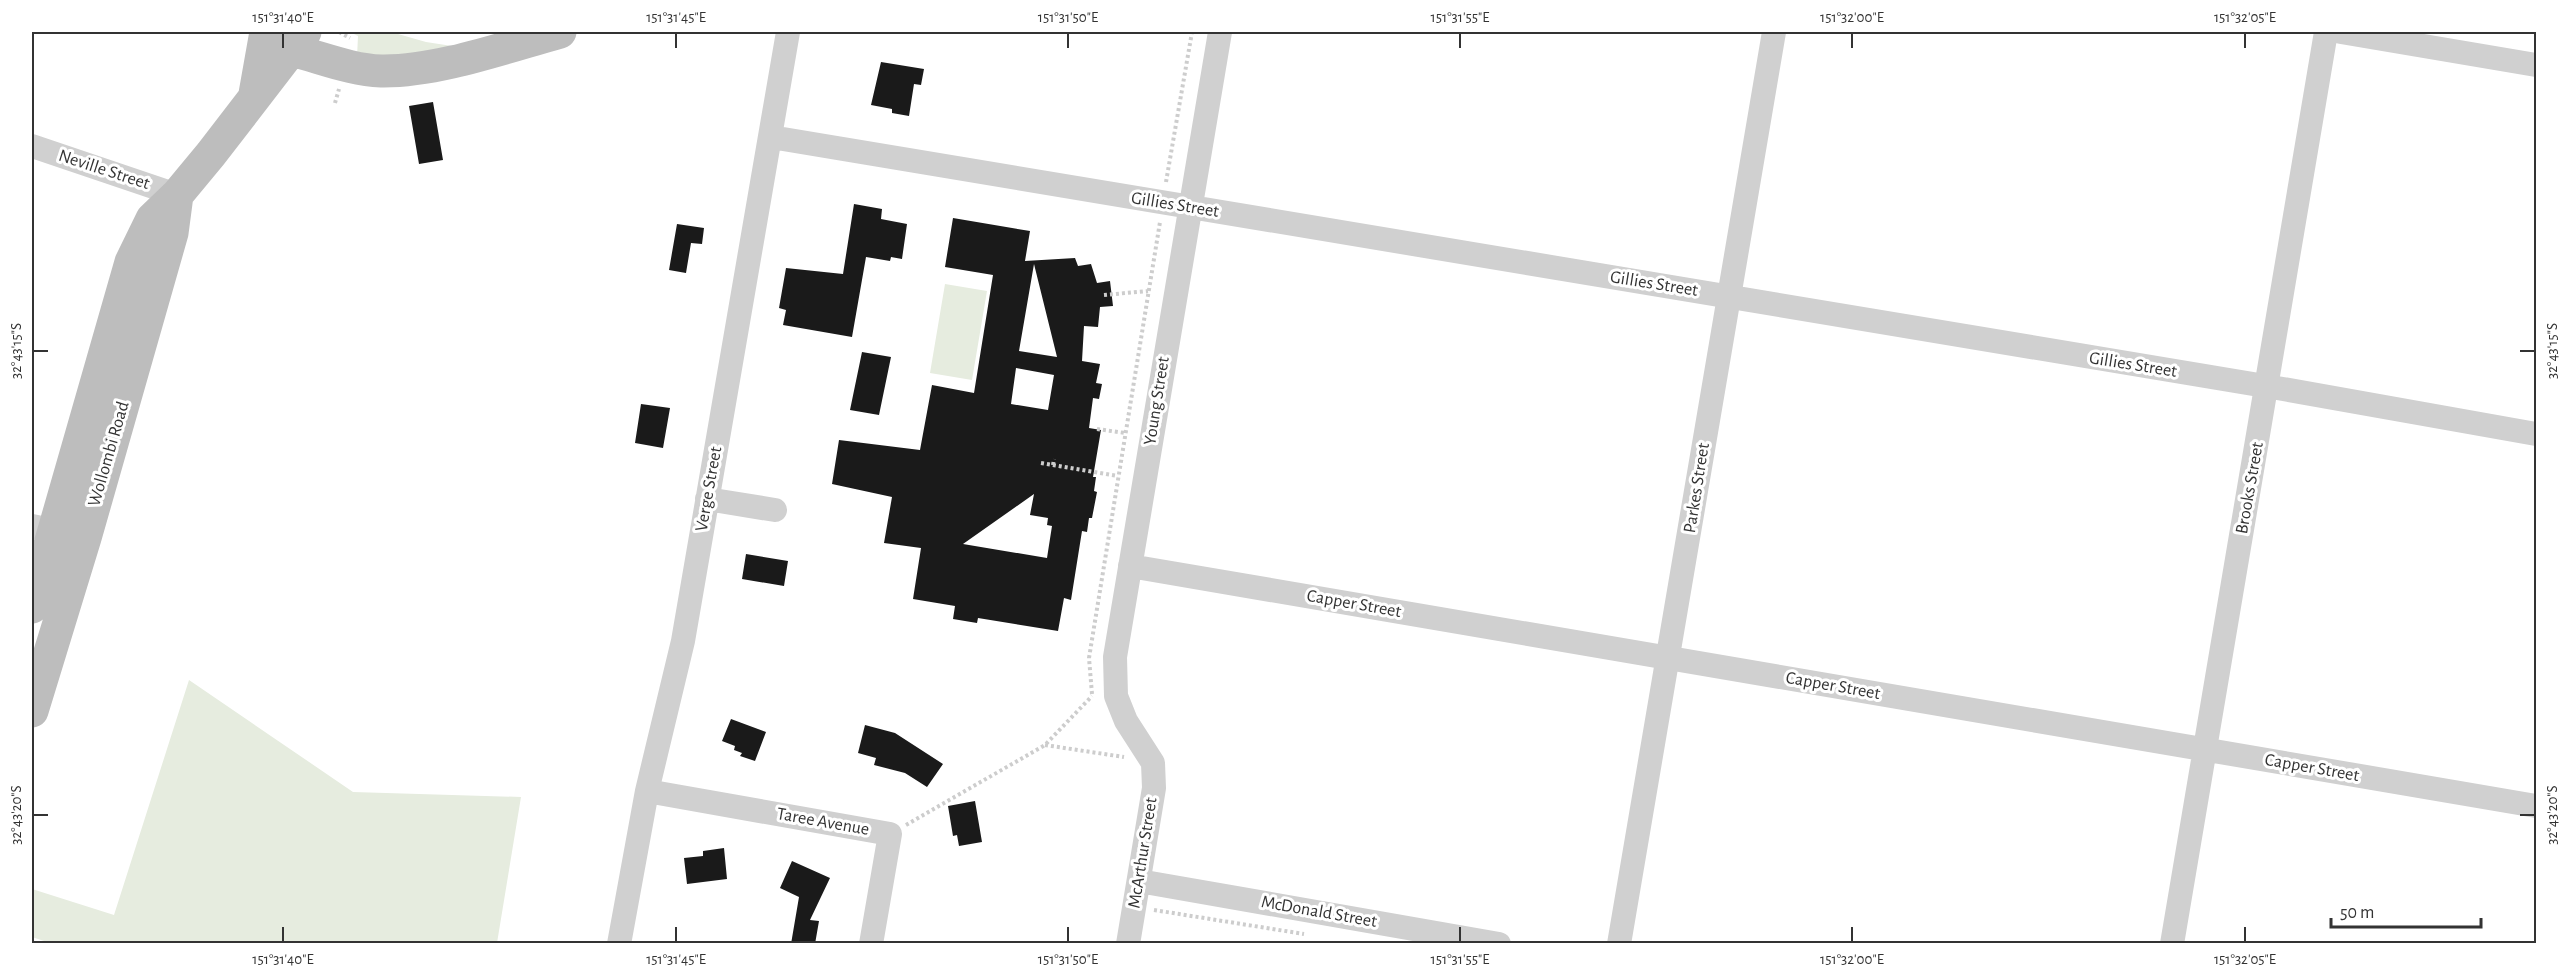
<svg xmlns="http://www.w3.org/2000/svg" width="2568" height="975" viewBox="0 0 2568 975" font-family="'Alegreya Sans',sans-serif">
<style>
.green{fill:#e6ecdf}
.building{fill:#1a1a1a;fill-rule:evenodd}
.lines{fill:none;stroke-linecap:round;stroke-linejoin:round}
.path{stroke:#cdcdcd;stroke-width:4;stroke-dasharray:3 3;stroke-linecap:butt}
.minor{stroke:#d0d0d0;stroke-width:24}
.secondary{stroke:#bdbdbd;stroke-width:33}
.ticks{fill:none;stroke:#333;stroke-width:2}
.labels{text-anchor:middle;dominant-baseline:central;stroke-width:6;stroke-linejoin:round;paint-order:stroke}
.street-label{font-size:18px;fill:#333;stroke:#fff}
.neatline{fill:none;stroke:#333;stroke-width:2}
.ticks-label{font-size:15px;text-anchor:middle;fill:#333}
</style>
<rect width="100%" height="100%" fill="#fff"/>
<path class="green" d="M350,32H391L426,42L465,48L464,51L357,57L358,36Z
M945,284L987,291L972,380L930,373Z
M189,680L353,792L521,797L497,943L53,944L32,937V889L114,915Z"/>
<path class="building" d="M881,62L924,69L921,85L914,84L909,116L892,113V109L871,105Z
M433,102L443,160L419,164L409,106Z
M854,204L882,209L881,219L907,224L902,259L891,257L890,261L866,257L852,337L783,325L786,310L779,308L786,268L843,274Z
M953,218L1030,231L1025,261L1075,258L1078,266L1091,264L1097,283L1110,281L1113,306L1100,307L1098,327L1084,326L1082,361L1100,364L1096,383L1102,384L1099,399L1093,398L1089,428L1101,430L1093,477H1096L1094,491L1097,492L1092,518H1089L1087,532L1082,531L1071,600L1064,598L1058,631L978,618L977,623L953,619L955,606L913,599L921,548L884,543L892,497L832,484L839,440L920,450L932,385L974,393L993,275L945,267ZM1034,264L1057,357L1019,351ZM1016,368L1054,375L1048,410L1011,404ZM1034,494L1030,515L1048,518L1047,525L1052,526L1047,558L963,544Z
M677,224L704,228L702,244L691,243L686,273L669,270Z
M862,352L891,357L879,415L850,410Z
M641,404L670,408L663,448L635,443Z
M746,554L788,561L784,586L742,579Z
M731,719L766,732L755,761L740,756L742,753L734,750L735,746L722,741Z
M865,725L895,733L943,764L927,787L905,773L874,765L876,758L858,753Z
M975,801L982,842L959,846L957,835L953,836L948,806Z
M724,848L727,879L687,884L684,858L703,856V851Z
M792,861L830,878L810,920L819,921L815,944H791L799,897L780,888Z"/>
<g class="lines">
<path class="path" d="M339,32L350,38
M335,103L339,89
M1166,182L1192,32
M1104,295L1148,291
M1097,429L1125,433
M1041,463L1118,476
M1053,465L1054,459
M1092,694L1089,658L1160,222
M1045,745L1124,757
M906,825L1045,745L1092,696
M1154,910L1304,934"/>
<path class="minor" d="M2341,32L2536,65
M771,137L2283,389L2536,434
M32,146L177,195
M707,499L775,510
M32,526L70,534
M1130,566L2536,806
M647,791L890,834L871,944
M1139,881L1499,944
M619,944L647,791L683,641L788,32
M1128,944L1154,788L1153,763L1126,721L1116,696L1115,657L1220,32
M1619,944L1774,32
M2172,944L2326,32"/>
<path class="secondary" d="M291,50C320,57 351,70 381,71C436,72 506,47 560,32
M255,94L266,32
M32,607L131,262L152,219L177,195L211,154L305,32
M32,711L85,538L172,233L177,195"/>
</g>
<path class="ticks" d="M283,33V48M676,33V48M1068,33V48M1460,33V48M1852,33V48M2245,33V48M33,351H48M2520,351H2535M33,815H48M2520,815H2535M283,927V942M676,927V942M1068,927V942M1460,927V942M1852,927V942M2245,927V942"/>
<g class="labels">
<g class="street-label">
<text transform="translate(104 170) rotate(18)">Neville Street</text>
<text transform="translate(1175 205) rotate(9)">Gillies Street</text>
<text transform="translate(1654 284) rotate(9)">Gillies Street</text>
<text transform="translate(2133 365) rotate(9)">Gillies Street</text>
<text transform="translate(1157 401) rotate(-81)">Young Street</text>
<text transform="translate(109 454) rotate(-74)">Wollombi Road</text>
<text transform="translate(1697 488) rotate(-81)">Parkes Street</text>
<text transform="translate(2250 488) rotate(-80)">Brooks Street</text>
<text transform="translate(709 489) rotate(-80)">Verge Street</text>
<text transform="translate(1354 604) rotate(10)">Capper Street</text>
<text transform="translate(1833 686) rotate(10)">Capper Street</text>
<text transform="translate(2312 768) rotate(10)">Capper Street</text>
<text transform="translate(823 822) rotate(10)">Taree Avenue</text>
<text transform="translate(1143 853) rotate(-81)">McArthur Street</text>
<text transform="translate(1319 912) rotate(10)">McDonald Street</text>
</g>
</g>
<rect width="2568" height="975" fill="none" stroke="#ffffff" stroke-width="66"/>
<path d="M2331 918v9h150v-9" fill="none" stroke="#333333" stroke-width="3"/>
<text x="2340" y="918" font-size="18" fill="#333333" stroke="#ffffff" stroke-width="4.5" paint-order="stroke">50 m</text>
<rect x="33" y="33" width="2502" height="909" class="neatline"/>
<g class="ticks-label">
<text x="283" y="22">151°31'40"E</text>
<text x="676" y="22">151°31'45"E</text>
<text x="1068" y="22">151°31'50"E</text>
<text x="1460" y="22">151°31'55"E</text>
<text x="1852" y="22">151°32'00"E</text>
<text x="2245" y="22">151°32'05"E</text>
<text transform="translate(16 351) rotate(-90)" y="5">32°43'15"S</text>
<text transform="translate(2552 351) rotate(-90)" y="5">32°43'15"S</text>
<text transform="translate(16 815) rotate(-90)" y="5">32°43'20"S</text>
<text transform="translate(2552 815) rotate(-90)" y="5">32°43'20"S</text>
<text x="283" y="964">151°31'40"E</text>
<text x="676" y="964">151°31'45"E</text>
<text x="1068" y="964">151°31'50"E</text>
<text x="1460" y="964">151°31'55"E</text>
<text x="1852" y="964">151°32'00"E</text>
<text x="2245" y="964">151°32'05"E</text>
</g>
</svg>
